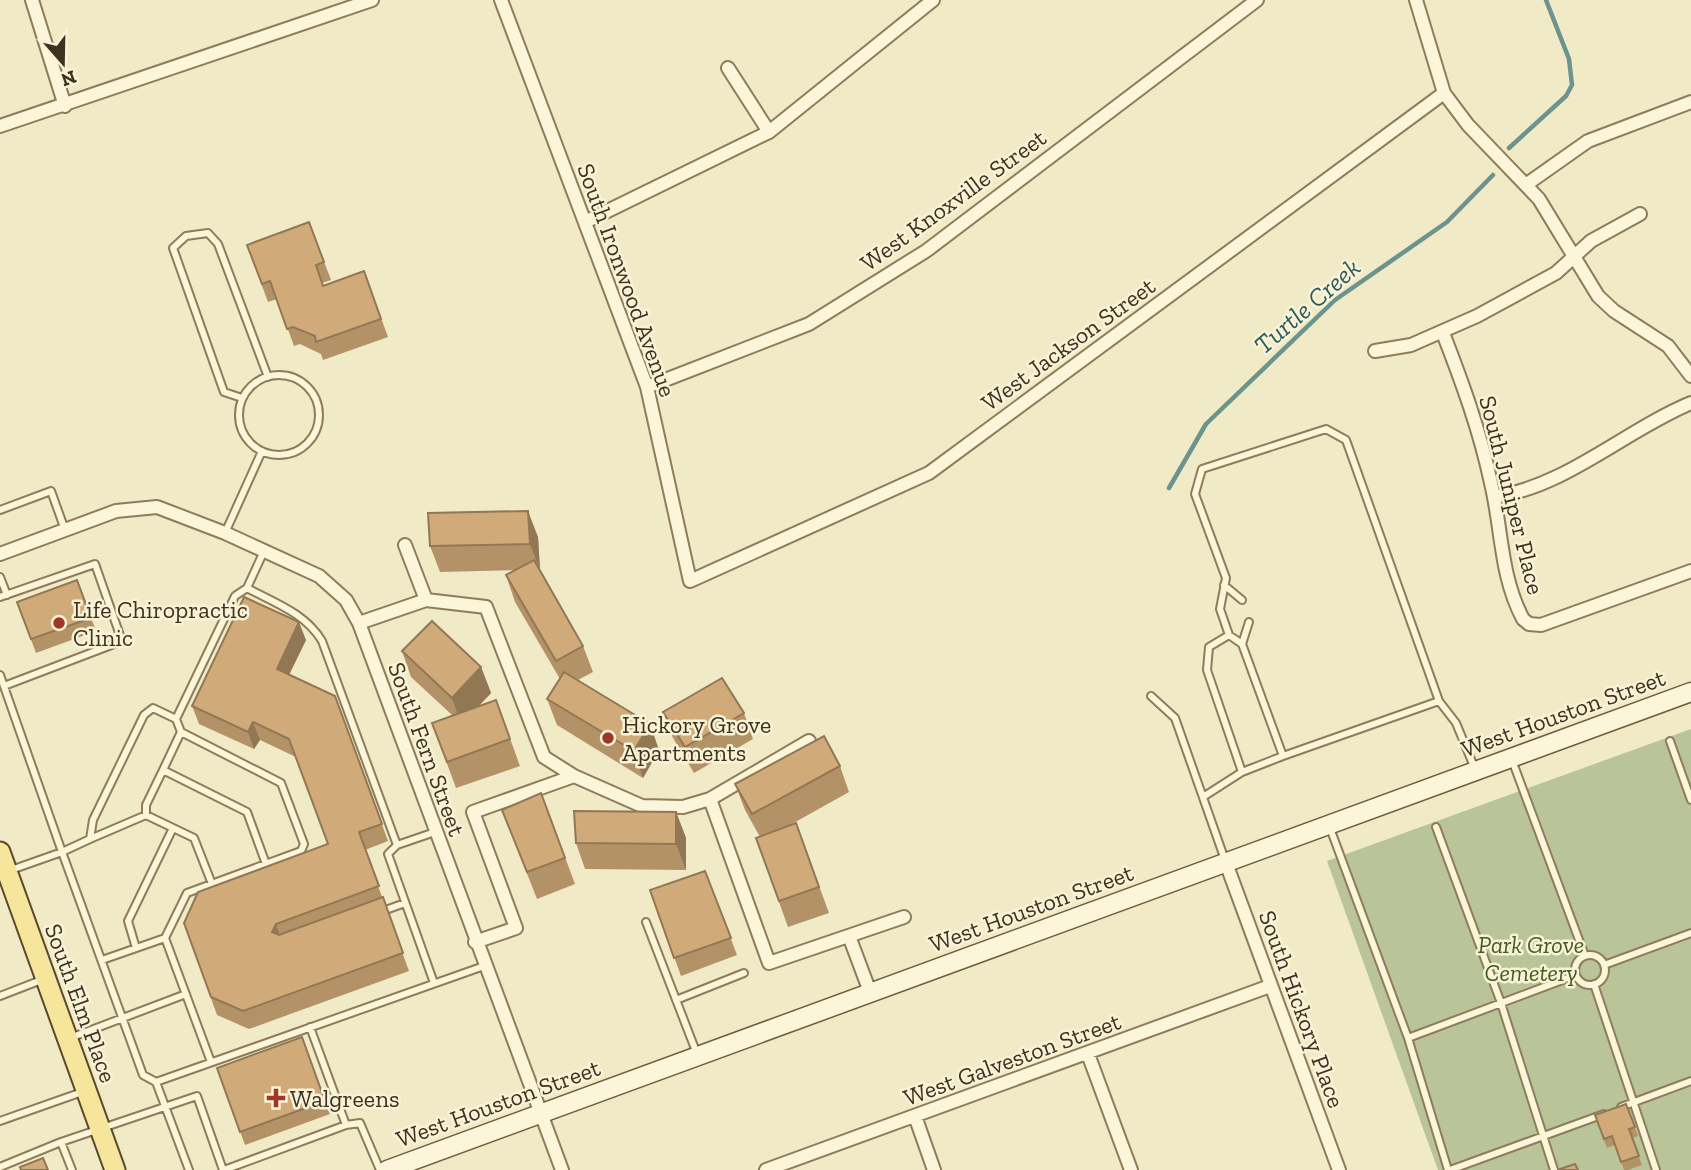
<svg xmlns="http://www.w3.org/2000/svg" width="1691" height="1170" viewBox="0 0 1691 1170" font-family="'Zilla Slab',serif">
<style>
.cemetery{fill:#b9c598}
.lines{fill:none;stroke-linecap:round;stroke-linejoin:round}
.stream{stroke:#6d938f;stroke-width:4.5}
.service-casing{stroke:#8e7c5a;stroke-width:10}
.minor-casing{stroke:#8e7c5a;stroke-width:16}
.secondary-casing{stroke:#6f5d3d;stroke-width:21}
.primary-casing{stroke:#5b492e;stroke-width:23}
.service{stroke:#fbf5da;stroke-width:6}
.minor{stroke:#fbf5da;stroke-width:12}
.secondary{stroke:#fbf5da;stroke-width:18}
.primary{stroke:#f5e69c;stroke-width:19}
.wall{fill:#b49268}
.shaded-wall{fill:#927755}
.building{fill:#d1aa79;stroke:#927755;stroke-width:2}
.poi-dot{fill:#a03626;stroke:#f8f3d6;stroke-width:2.5}
.labels{text-anchor:middle;dominant-baseline:central;stroke-width:5;stroke-linejoin:round;paint-order:stroke}
.street-label{font-size:24px;fill:#3d311f;stroke:#f8f3d6}
.poi-label{font-size:24px;fill:#3d311f;stroke:#f8f3d6;text-anchor:start}
.park-label{font-size:24px;font-style:italic;fill:#455a24;stroke:#f8f3d6}
.water-label{font-size:26px;font-style:italic;fill:#2d5a5d;stroke:#f8f3d6}
</style>
<rect width="100%" height="100%" fill="#f1eac6"/>
<path class="cemetery" d="M1691,729V1170H1438L1327,861Z"/>
<g class="lines">
<path class="stream" d="M1509,148L1566,96L1572,85L1569,59L1546,0
M1169,488L1206,424L1335,300L1447,222L1493,175"/>
<defs>
<path id="service" d="M239 415a40 40 0 1 1 80 0a40 40 0 1 1-80 0Z
M242,398L224,392L173,248L186,236L208,233L218,244L268,377
M0,510L51,491L65,530
M225,533L262,451
M264,551L247,588C275,603 305,613 322,641L397,845
M0,577L7,595
M1224,585L1242,600
M0,597L95,564L122,641L4,686
M1229,635L1220,609L1226,578L1195,494L1202,469L1326,429L1346,440L1439,701L1456,723L1475,769
M1242,644L1249,622
M0,675L62,852L90,839L93,820L144,715L153,708L176,719
M1151,696L1175,718L1225,860
M1670,741L1691,800
M1283,756L1439,701
M1512,760L1585,956
M163,770L181,732
M1203,797L1242,772L1207,670L1209,647L1229,635L1242,644L1283,756L1242,772
M146,815V805L163,770L247,812L266,864
M1436,827L1501,1003L1554,1170
M1330,828L1408,1038L1448,1170
M90,839L146,815L194,838L212,884
M11,870L62,852L143,1075L156,1082L189,1170
M380,912L405,903
M646,922L697,1054
M136,948L128,921L173,828
M1575 970a15 15 0 1 1 30 0a15 15 0 1 1-30 0Z
M102,960L165,938
M1604,965L1691,933
M434,983L388,854L397,845L435,832
M1594,984L1656,1170
M0,996L44,979
M676,1000L744,973
M310,1027L346,1125
M70,1038L186,994
M1408,1038L1576,975
M211,1062L165,938L187,893L301,851L304,844L281,783L181,732L176,719L235,596L247,588
M156,1082L484,966
M1621,1107L1691,1081
M0,1121L85,1091
M61,1142L72,1170
M0,1167L61,1142L197,1096L223,1170
M224,1170L346,1125L360,1123L380,1170
M1450,1170L1604,1114"/>
<path id="minor" d="M32,0L65,106
M501,0L647,387L690,581L929,473L1444,93
M1416,0L1444,93L1468,125L1539,199L1598,296L1614,311L1668,346L1691,376
M728,68L769,132
M0,126L372,0
M1527,184L1588,141L1691,102
M585,222L769,132L933,0
M1443,333C1462,382 1480,431 1491,483C1502,528 1500,576 1523,619L1529,624L1541,625L1691,571
M1375,351L1411,345L1477,316L1556,273L1591,241L1640,214
M647,387L809,324L926,251L1257,0
M1494,497C1567,486 1624,431 1691,403
M405,545L426,600
M0,554L116,511L157,507L225,533L319,576L346,600L359,623L562,1170
M359,623L426,600L486,607L544,757L574,776L642,806L683,807L710,799
M809,741L710,799L769,963L904,917
M1226,863L1339,1170
M849,936L870,992
M475,942L516,928L473,812L574,776
M1088,1054L1131,1170
M915,1116L934,1170
M766,1170L1270,986"/>
<path id="secondary" d="M387,1170L1691,692"/>
<path id="primary" d="M0,852L115,1170"/>
</defs>
<use href="#service" class="service-casing"/>
<use href="#minor" class="minor-casing"/>
<use href="#secondary" class="secondary-casing"/>
<use href="#primary" class="primary-casing"/>
<use href="#service" class="service"/>
<use href="#minor" class="minor"/>
<use href="#secondary" class="secondary"/>
<use href="#primary" class="primary"/>
</g>
<path class="wall" d="M309,222L331,280L322,283L323,286L364,271L388,337L323,360L321,354L300,344L294,346L277,299L268,302L247,245Z
M538,537L540,570L583,646L593,672L578,680L659,750L643,778L557,725L547,699L560,679L515,602L506,575L515,570L440,572L430,546Z
M77,580L96,631L36,653L17,602Z
M306,640L289,675L335,696L388,841L365,850L409,971L249,1029L217,1015L184,923L328,844L296,757L260,740L254,749L199,724L192,706Z
M402,651L481,667L491,693L479,706L496,700L520,766L456,788L432,723L452,715L411,677Z
M663,712L744,713L753,739L694,773L673,738Z
M840,766L849,792L790,825L796,823L829,913L788,927L756,838L760,837L745,810L735,784Z
M541,793L575,884L537,899L502,810Z
M676,812L686,838V870L585,869L576,843Z
M705,871L737,955L681,976L650,890Z
M302,1037L330,1114L245,1145L217,1068Z
M1626,1104L1638,1136L1632,1138L1642,1165L1628,1170H1624L1615,1145L1607,1148L1595,1115Z"/>
<path class="shaded-wall" d="M528,511L538,537L540,570L530,544Z
M299,622L306,640L283,687L277,669Z
M481,667L491,693L461,724L452,698Z
M253,722L260,740L254,749L248,732Z
M650,724L659,750L643,778L634,751Z
M676,812L686,838V870L676,844Z
M276,924L282,942L272,932Z"/>
<path class="building" d="M309,222L324,262L316,265L323,286L364,271L381,319L316,342L315,336L293,327L287,329L270,281L262,284L247,245Z
M528,511L530,544L430,546L428,513Z
M534,560L583,646L556,661L506,575Z
M77,580L91,618L31,639L17,602Z
M244,597L299,622L277,669L335,696L382,824L359,832L379,886L276,924L272,932L279,935L383,897L403,953L243,1011L211,997L184,923L198,892L328,844L289,739L253,722L248,732L192,706Z
M432,621L481,667L452,698L402,651Z
M564,672L650,724L634,751L547,699Z
M722,678L744,713L685,747L663,712Z
M496,700L510,739L447,762L432,723Z
M824,736L840,766L752,814L735,784Z
M541,793L565,858L527,872L502,810Z
M574,811L676,812V844L576,843Z
M796,823L819,887L779,901L756,838Z
M705,871L731,938L674,958L650,890Z
M302,1037L325,1101L240,1132L217,1068Z
M1626,1104L1635,1127L1629,1129L1639,1156L1621,1162L1612,1136L1604,1139L1595,1115Z
M43,1158L48,1170H21L20,1167Z
M1575,1164L1578,1170H1560V1169Z"/>
<g class="poi-dot">
<circle cx="59" cy="623" r="7"/>
<circle cx="608" cy="738" r="7"/>
<path d="M272.5 1087.5h7v7h7v7h-7v7h-7v-7h-7v-7h7z"/>
</g>
<g class="labels">
<g class="street-label">
<text transform="translate(953 200) rotate(-36)">West Knoxville Street</text>
<text transform="translate(627 280) rotate(70)">South Ironwood Avenue</text>
<text transform="translate(1068 344) rotate(-36)">West Jackson Street</text>
<text transform="translate(1512 495) rotate(76)">South Juniper Place</text>
<text transform="translate(1563 713) rotate(-20)">West Houston Street</text>
<text transform="translate(427 749) rotate(70)">South Fern Street</text>
<text transform="translate(1031 908) rotate(-20)">West Houston Street</text>
<text transform="translate(81 1003) rotate(70)">South Elm Place</text>
<text transform="translate(1302 1009) rotate(70)">South Hickory Place</text>
<text transform="translate(1012 1059) rotate(-20)">West Galveston Street</text>
<text transform="translate(498 1103) rotate(-20)">West Houston Street</text>
</g>
<g class="poi-label">
<text x="73" y="609">Life Chiropractic<tspan x="73" dy="28">Clinic</tspan></text>
<text x="622" y="724">Hickory Grove<tspan x="622" dy="28">Apartments</tspan></text>
<text x="290" y="1098">Walgreens</text>
</g>
<g class="park-label">
<text x="1531" y="944">Park Grove<tspan x="1531" dy="28">Cemetery</tspan></text>
</g>
<g class="water-label">
<text transform="translate(1307 306) rotate(-41)">Turtle Creek</text>
</g>
</g>
<g transform="translate(63 63) rotate(160)" stroke="#f8f3d6" stroke-width="5" paint-order="stroke">
<path d="M0-5L12 26L0 18L-12 26Z" fill="#3d311f"/>
<text y="-10" font-size="19" font-weight="bold" text-anchor="middle" fill="#3d311f">N</text>
</g>
</svg>
